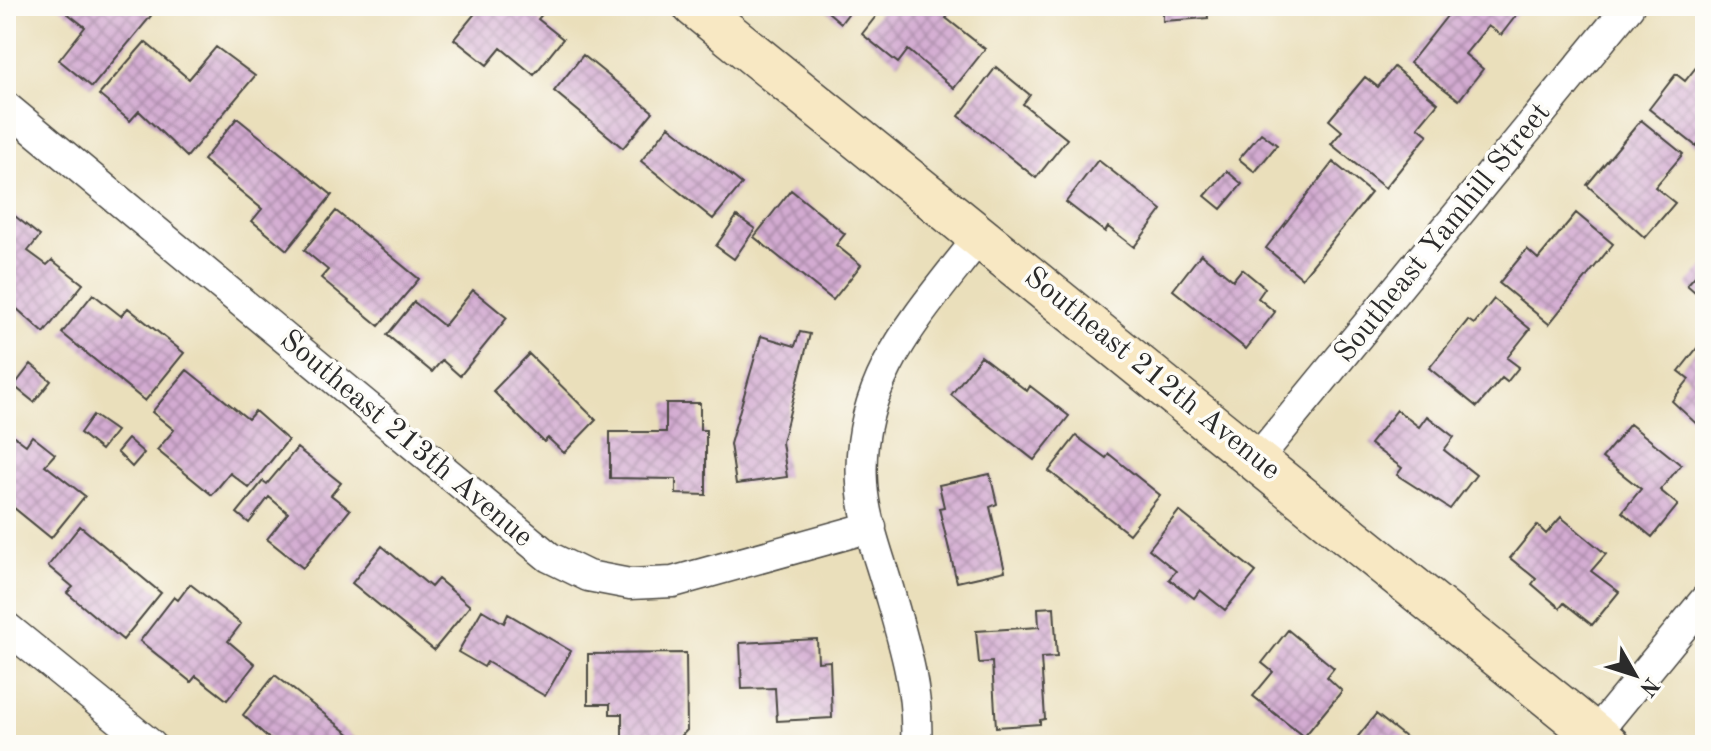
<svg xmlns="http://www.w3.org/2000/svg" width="1711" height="751" viewBox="0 0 1711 751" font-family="'Old Standard TT',serif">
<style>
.building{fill:url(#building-cross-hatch)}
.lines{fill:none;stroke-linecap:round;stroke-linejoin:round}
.street-casing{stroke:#484641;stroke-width:33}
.secondary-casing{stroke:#484641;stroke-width:45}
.street{stroke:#fff;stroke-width:30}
.secondary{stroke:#f8e8c3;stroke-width:42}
.labels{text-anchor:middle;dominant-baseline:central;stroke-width:7;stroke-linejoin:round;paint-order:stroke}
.street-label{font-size:30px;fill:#2b2b2b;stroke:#fdfcf7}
</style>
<defs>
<pattern id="building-cross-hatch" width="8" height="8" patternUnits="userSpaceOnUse" patternTransform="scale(2)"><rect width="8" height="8" fill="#d3abd1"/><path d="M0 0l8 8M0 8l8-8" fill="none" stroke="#ab8baa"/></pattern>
</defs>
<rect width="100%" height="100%" fill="#fdfcf7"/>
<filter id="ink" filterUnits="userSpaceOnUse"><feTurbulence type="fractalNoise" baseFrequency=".0125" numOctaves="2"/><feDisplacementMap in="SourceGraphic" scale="16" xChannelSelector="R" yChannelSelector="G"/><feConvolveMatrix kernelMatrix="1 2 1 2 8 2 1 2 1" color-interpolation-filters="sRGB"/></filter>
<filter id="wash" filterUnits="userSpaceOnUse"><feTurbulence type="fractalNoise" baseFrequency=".006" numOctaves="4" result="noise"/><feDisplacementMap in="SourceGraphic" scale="32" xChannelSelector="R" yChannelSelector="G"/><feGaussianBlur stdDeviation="1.8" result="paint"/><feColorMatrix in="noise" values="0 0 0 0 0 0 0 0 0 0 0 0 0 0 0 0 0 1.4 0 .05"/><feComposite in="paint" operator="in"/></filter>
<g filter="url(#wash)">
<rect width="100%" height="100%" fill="#eadfbb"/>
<g id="blocks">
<path class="building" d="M58,6H139L151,16L92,87L59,60L85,27Z
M481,6H537L544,12L538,19L563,39L534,75L501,48L487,65L454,39Z
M821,6H854L841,23Z
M884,6H956L946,18L985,49L954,88L908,50L898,63L862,34Z
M1163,6H1214V8L1207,9L1208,18L1163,21Z
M1455,6H1509L1518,13L1501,35L1488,26L1465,54L1483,69L1459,100L1410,63Z
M145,42L189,79L216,47L255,76L187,157L139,111L130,121L99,95Z
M583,55L653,112L623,148L554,91Z
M1705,56V135L1696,146L1649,109L1676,74L1685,81Z
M996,67L1030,95L1023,104L1067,139L1036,178L959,116Z
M1394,67L1438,103L1418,127L1428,135L1385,188L1331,144L1342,131L1329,120L1365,77L1378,87Z
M237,118L332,195L287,250L252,221L262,209L203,160Z
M1641,120L1683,154L1655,187L1675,203L1645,238L1587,185Z
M669,126L742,184L713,219L641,161Z
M1261,133L1277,145L1255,172L1239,159Z
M1098,160L1162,210L1134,247L1108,227L1105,232L1066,202Z
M1333,162L1371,193L1302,278L1266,248Z
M1227,171L1242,184L1221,209L1205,196Z
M791,190L845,234L836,245L861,265L833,300L754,237Z
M6,209L40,236L28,251L47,265L52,260L83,284L44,333L6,299Z
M336,211L419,279L379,326L321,278L328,270L304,250Z
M1576,213L1613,244L1549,324L1499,283L1527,249L1538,259Z
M737,216L755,229L734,259L716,246Z
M1201,254L1233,280L1242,269L1265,288L1258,298L1275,312L1246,349L1173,290Z
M1705,265V296L1703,299L1687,285Z
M473,290L507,318L460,376L442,360L432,372L387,335L414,302L444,326Z
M93,294L121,316L128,308L184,353L145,401L62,333Z
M1494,299L1530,329L1507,358L1519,367L1507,382L1502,378L1477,407L1429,368L1468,320L1474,324Z
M800,332L810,334L782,442L787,477L736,484L730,444L761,336L795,346Z
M1705,338V432L1672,401L1689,379L1679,371Z
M529,354L596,420L564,453L548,438L544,442L493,391Z
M981,356L1027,391L1030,386L1069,416L1034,460L951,395Z
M31,364L51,381L34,402L14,386Z
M187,370L248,419L255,411L288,440L249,488L230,473L212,495L157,450L174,430L152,412Z
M666,403H700V430H706V495L676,494V479L610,478V432H666Z
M1397,410L1419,427L1427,416L1454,437L1444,450L1476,475L1450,509L1397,475L1402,468L1370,444Z
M93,415L116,431L101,450L80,433Z
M1630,424L1681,465L1660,490L1678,505L1652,537L1622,512L1641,489L1602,458Z
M6,430L26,445L32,436L55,454L45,465L85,496L51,538L14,508L6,517Z
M1076,436L1106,458L1109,454L1160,495L1129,534L1049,471Z
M128,439L144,453L132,467L117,452Z
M297,448L341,483L331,495L350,510L303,568L267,539L288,513L269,497L249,523L237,513L263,481L267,484Z
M990,474L997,504L990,507L1005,571L957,582L939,508L944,507L939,485Z
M1179,511L1256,572L1225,610L1200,590L1194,598L1169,579L1176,571L1149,549Z
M1561,517L1606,554L1591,571L1619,592L1592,625L1564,603L1560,608L1532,584L1536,579L1510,558L1537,525L1546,534Z
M80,526L161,593L123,640L67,593L73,587L48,566Z
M382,546L431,587L438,579L470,606L434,650L352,583Z
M190,584L241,624L228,641L255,664L227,700L196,676L191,682L140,641L174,597L178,600Z
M1054,607L1057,657L1041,658L1045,719L1040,720V724L996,727L992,662L979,663L976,631L1039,627L1038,608Z
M482,610L504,623L508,614L571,651L545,696L487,662L484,667L458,652Z
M1288,630L1334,668L1327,677L1342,691L1304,737L1253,696L1273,672L1262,663Z
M817,639L818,662L830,661L832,718L777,721L775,688L742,689L740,643Z
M686,653L687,730L673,745H622V714H610V704H588V654Z
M275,675L357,740L353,745H277L272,741L243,715Z
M1376,714L1415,745H1351Z"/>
</g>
</g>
<g filter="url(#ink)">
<use href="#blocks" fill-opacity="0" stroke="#484641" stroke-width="2"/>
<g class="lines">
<defs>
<path id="street" d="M6,107L549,557L588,576L630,584L673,582L871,527
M1257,459L1629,6
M6,627L151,745
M1595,734L1705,600
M916,745C919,692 905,646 890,595C880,559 864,520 862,483C855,379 921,313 980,236"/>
<path id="secondary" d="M694,6L1608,745"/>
</defs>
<use href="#street" class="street-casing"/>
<use href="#secondary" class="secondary-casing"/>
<use href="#street" class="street"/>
<use href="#secondary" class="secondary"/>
</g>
</g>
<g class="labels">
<g class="street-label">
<text transform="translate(1443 233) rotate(-51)">Southeast Yamhill Street</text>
<text transform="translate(1152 374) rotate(39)">Southeast 212th Avenue</text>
<text transform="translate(406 439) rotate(40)">Southeast 213th Avenue</text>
</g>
</g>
<rect width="1711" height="751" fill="none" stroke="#fdfcf7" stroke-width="32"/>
<g transform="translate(1635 675) rotate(129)" stroke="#fdfcf7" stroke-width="6" paint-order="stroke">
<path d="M0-6L14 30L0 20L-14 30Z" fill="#2b2b2b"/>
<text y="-12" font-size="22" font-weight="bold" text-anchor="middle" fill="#2b2b2b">N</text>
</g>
</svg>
